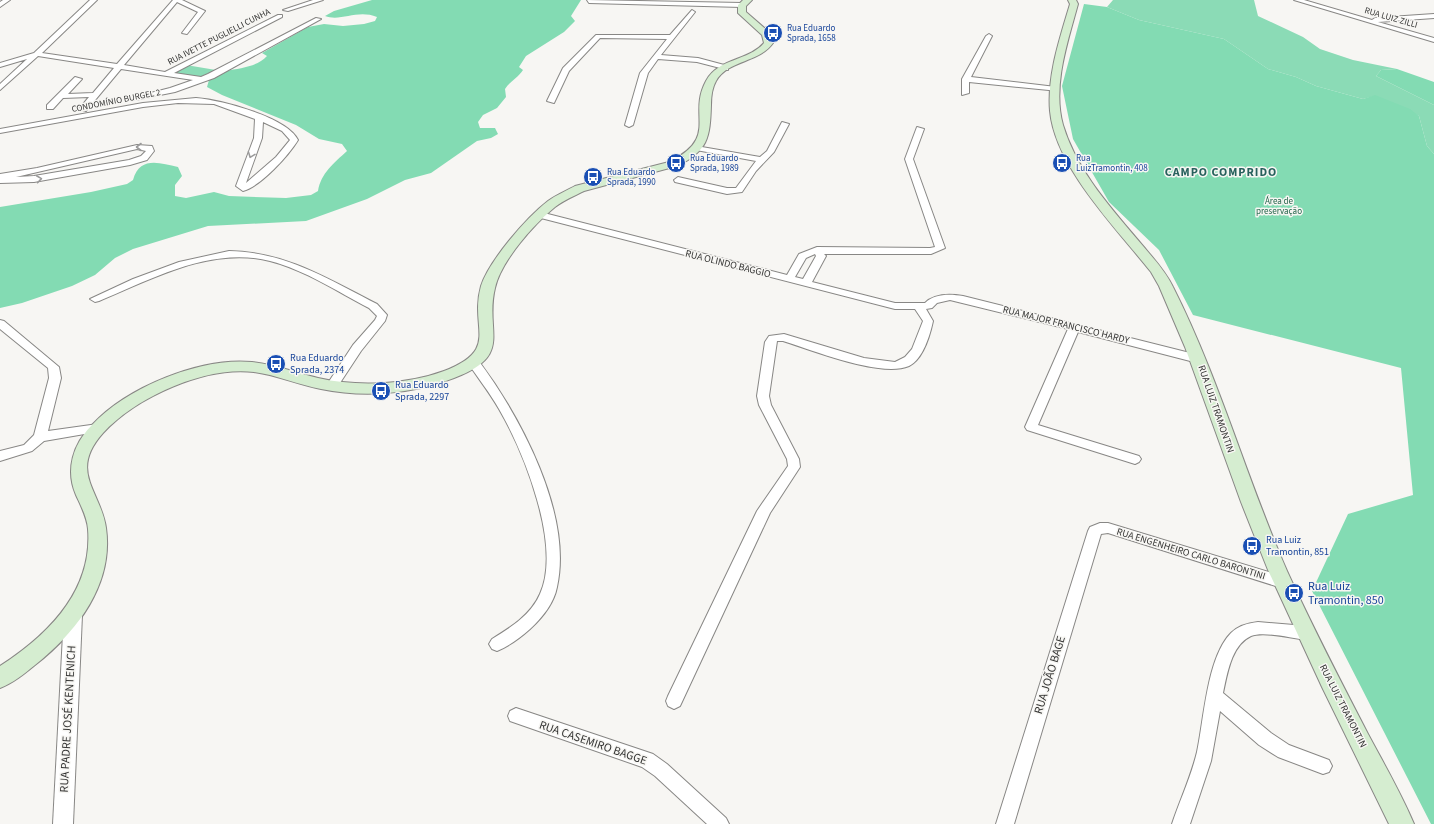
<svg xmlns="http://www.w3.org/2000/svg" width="1434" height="824" viewBox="0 0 1434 824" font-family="'Source Sans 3',sans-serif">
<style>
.green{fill:#8bdbb6}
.forest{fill:#83dbb3}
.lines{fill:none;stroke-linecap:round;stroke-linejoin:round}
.minor-casing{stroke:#888785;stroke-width:2}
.tertiary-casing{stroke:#888785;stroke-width:2}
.secondary-casing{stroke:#888785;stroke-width:2}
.minor{fill:#fff;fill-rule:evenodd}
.tertiary{fill:#fff;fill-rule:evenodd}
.secondary{fill:#d5edd0;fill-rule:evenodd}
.oneway{stroke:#9a9a9a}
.labels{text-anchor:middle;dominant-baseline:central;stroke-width:3;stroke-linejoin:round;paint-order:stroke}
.far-street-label{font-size:9px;fill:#363635;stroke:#f7f6f3}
.far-transit-label{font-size:9px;fill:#164399;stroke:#f7f6f3;text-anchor:start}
.far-park-label{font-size:9px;fill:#216449;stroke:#f7f6f3}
.street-label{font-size:10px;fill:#363635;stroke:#f7f6f3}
.transit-label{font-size:10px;fill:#164399;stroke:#f7f6f3;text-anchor:start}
.far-district-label{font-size:12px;font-weight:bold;letter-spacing:1px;fill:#27615d;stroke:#f7f6f3}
.near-transit-label{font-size:12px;fill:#164399;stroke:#f7f6f3;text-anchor:start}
.near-street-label{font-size:12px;fill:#363635;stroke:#f7f6f3}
</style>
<rect width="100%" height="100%" fill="#f7f6f3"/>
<path class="green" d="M1113,0H1254L1258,16L1303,37L1320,49L1353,60L1397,69L1381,70L1376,76L1434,105V154L1427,146L1419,116L1375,96L1363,99L1316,86L1296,77L1268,69L1224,39L1139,20L1107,7Z
M186,65L216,70L200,77L173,73Z"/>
<path class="forest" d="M372,0H581L571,16L575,21L564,32L526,56L519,67L523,70C518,78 510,81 505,89L506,97L497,108L483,115L478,122L480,128H495L498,134L491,138L477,141L431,173L405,180L367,199L306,221L208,226L133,249L115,258L95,275L72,286L22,303L0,308V207L91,192L127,184L133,180C140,156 159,163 178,167L182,176L175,185V196L186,198L214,192L229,196L286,198L311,195L318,191C321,173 334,163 347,151L342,144L319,139L296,125L222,95L207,87L209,80C215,77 220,73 226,71C240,68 257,67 267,56L262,53L308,27L324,24L343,26L364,24L375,21L377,17C357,9 341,22 325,16L334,11Z
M1084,4L1107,7L1139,20L1224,39L1268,69L1296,77L1316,86L1363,99L1375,95L1410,109L1419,116L1427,146L1434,154V824H1431L1312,591L1348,514L1413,495L1401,368L1193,315L1159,250L1109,202L1073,139L1062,86Z
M1397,69L1434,82V105L1376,76L1381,70Z"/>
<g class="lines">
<defs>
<path id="minor" d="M3,0H10L0,7V2Z
M90,0H97L42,53L117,64L173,0H182L205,11L187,34L182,33L198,12L177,2L124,65L165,72L278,15H282V17L174,73L201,77L208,74L316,18L321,19L214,78L175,92L135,100L131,98L170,88L193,80L121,69L86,111L79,109L89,97L63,98L53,109H47V105L75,77L82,79L68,94L93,93L114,68L38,56L0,90V84L27,59L0,67V63L34,53Z
M313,0H323L288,11L283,10Z
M587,0L742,3L745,5L742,7L589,3Z
M1294,0H1304L1372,20L1375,18L1434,14V18L1378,22L1434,38V42Z
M692,10L695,12L661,55L698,58L728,66V70L697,62L658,59L648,73L633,125L629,127L625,125L640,73L667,39L600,38L569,71L554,103L547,101L563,68L596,35H670Z
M989,34L992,36L971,77L1056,87H1059V91L969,82V93L962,95V79L986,36Z
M196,98C221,100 287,117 298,140C289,155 261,186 243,191L236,186L254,138L255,119L214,104L178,103L143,107L0,133V129L143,103ZM263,122L282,131L290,140L276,157L246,183L262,138Z
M782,122L789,124L774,152L756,171L742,192L727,194L675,182L674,180L678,177L727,188H736L756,161L696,150V146L760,157L767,151Z
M917,127L924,129L913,159L945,248L931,254H824L826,256L812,282L895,303H925C935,293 951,294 963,296L1198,355L1204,359L1198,363L1078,332L1038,425L1139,456L1141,459L1139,462L1135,464L1027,430L1025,427L1068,329L950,300L937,303L932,308L926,309L933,321C930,335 923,359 909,366C881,378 812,350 783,341H777L769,396L771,405L799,459L800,467L770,513L680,706L674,709L668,706L666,701L668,696L757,511L788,466L787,459L759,405L757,396L765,342L769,336L784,334L864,358L895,362L905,357L912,349L923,321L915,309H895L537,217L535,215L540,212L787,275L799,254L817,247L930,248L935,247L905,159ZM815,254L816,256L803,279L795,277L806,258Z
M137,145L152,146L154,151L147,160L130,165L34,182L0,183V174L37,168ZM137,149L146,151L141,156L129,160L34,176L16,177Z
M229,251C286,252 328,279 377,304L387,315L385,321L361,351L336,389H328L326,386L353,345L375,320L377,316L369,308C338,292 305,270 270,261C211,246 152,279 99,301L95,302L90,299L133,279L179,262Z
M0,320L4,321L59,367L61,378L48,431L98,424L102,425L104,428L102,431L44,441L32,451L0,461V451L24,445L34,435L49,378L48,368L0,329Z
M474,359L478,360C520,416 573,514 557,587C554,603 542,618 530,629C520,638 509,646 497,651L492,649L489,644L492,639C510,628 531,615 540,594C562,546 524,452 499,409C490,393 478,378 468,363Z
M1100,523H1108L1282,576L1287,578L1289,582L1287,586L1282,588L1108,533L1101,534L1014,824H996L1088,531L1090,527Z
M1258,622L1306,626L1311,628L1314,633L1311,638L1306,640C1292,638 1263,631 1251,636C1231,645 1227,675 1223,693L1271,733L1289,745L1329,760L1332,766L1329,772L1323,774L1278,757L1259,745L1220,711L1211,761L1190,824H1172C1180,800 1191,777 1197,752C1204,720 1207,657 1231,633C1238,626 1248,623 1258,622Z
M516,708L653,754L667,764L726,818L729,824H707L655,776L642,767L510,721L508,716L510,711Z"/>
<path id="tertiary" d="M73,608L79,610L82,615L73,824H53L64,615L67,610Z"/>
<path id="secondary" d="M743,0H752L746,6V12L769,32L773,43C759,63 728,60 716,81C712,88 711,98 711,105C710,138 708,151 677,166L584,191C574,196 564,200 555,207C534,224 501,261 495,288C484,332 515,355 454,378C413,394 364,398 321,389C299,385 277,375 254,372C205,366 136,397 103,433C68,472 101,491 106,528C114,584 77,632 35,665C24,674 13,683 0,688V666C48,635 93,591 88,529C87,517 81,506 76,495C65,470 73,444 92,425C127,387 201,357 252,362C275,364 296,373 318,378C357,387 406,385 444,371C501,349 469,329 481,286C489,261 526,218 548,201C556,195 566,191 575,186L669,162C720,137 687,116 706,81C718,58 749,61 764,43L762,35L738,13V5Z
M1068,0H1076L1078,4C1068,41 1052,86 1063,125C1077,172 1113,210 1143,246C1154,259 1166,272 1173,287C1219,378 1246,477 1287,571C1312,626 1340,680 1368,734C1384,764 1401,793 1414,824H1389L1322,687L1268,570L1241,502L1185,347L1159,286L1151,272C1117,229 1055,167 1050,111C1047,75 1060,38 1070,4Z"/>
</defs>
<use href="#minor" class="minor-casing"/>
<use href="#tertiary" class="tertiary-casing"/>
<use href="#secondary" class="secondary-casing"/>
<use href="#minor" class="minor"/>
<use href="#tertiary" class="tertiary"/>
<use href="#secondary" class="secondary"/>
</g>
<defs><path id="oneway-chevron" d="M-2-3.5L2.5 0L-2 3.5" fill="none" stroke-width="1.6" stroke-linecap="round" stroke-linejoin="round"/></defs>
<g class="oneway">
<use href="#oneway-chevron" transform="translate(139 147) rotate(-180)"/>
<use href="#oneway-chevron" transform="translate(251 155) rotate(111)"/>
<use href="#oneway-chevron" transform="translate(39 179) rotate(-8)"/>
</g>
<defs>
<symbol id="bus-disc" viewBox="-11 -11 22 22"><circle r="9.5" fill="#1a4fb4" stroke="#f7f6f3"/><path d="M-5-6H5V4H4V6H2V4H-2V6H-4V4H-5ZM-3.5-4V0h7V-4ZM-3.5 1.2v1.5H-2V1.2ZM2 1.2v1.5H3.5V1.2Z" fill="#fff"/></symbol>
</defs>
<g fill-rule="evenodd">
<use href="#bus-disc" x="762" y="22" width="22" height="22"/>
<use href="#bus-disc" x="665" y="152" width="22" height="22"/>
<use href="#bus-disc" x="1051" y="152" width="22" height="22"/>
<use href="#bus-disc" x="582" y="166" width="22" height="22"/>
<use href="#bus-disc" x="265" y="353" width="22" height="22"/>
<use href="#bus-disc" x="370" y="380" width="22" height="22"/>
<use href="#bus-disc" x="1241" y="535" width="22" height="22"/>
<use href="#bus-disc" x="1283" y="582" width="22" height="22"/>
</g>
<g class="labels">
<g class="far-street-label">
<text transform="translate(1391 18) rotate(16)">RUA LUIZ ZILLI</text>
<text transform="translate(219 37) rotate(-27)">RUA IVETTE PUGLIELLI CUNHA</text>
<text transform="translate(116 101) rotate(-11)">CONDOMÍNIO BURGEL 2</text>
</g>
<g class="far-transit-label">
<text x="787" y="28">Rua Eduardo<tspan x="787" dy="10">Sprada, 1658</tspan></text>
<text x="690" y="158">Rua Eduardo<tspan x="690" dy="10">Sprada, 1989</tspan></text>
<text x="1076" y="158">Rua<tspan x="1076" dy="10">LuizTramontin, 408</tspan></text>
<text x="607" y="172">Rua Eduardo<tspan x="607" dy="10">Sprada, 1990</tspan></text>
</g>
<g class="far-park-label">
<text x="1279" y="201">Área de<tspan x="1279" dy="10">preservação</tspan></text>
</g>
<g class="street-label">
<text transform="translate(728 264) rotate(14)">RUA OLINDO BAGGIO</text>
<text transform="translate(1066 325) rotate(14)">RUA MAJOR FRANCISCO HARDY</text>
<text transform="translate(1216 409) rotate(71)">RUA LUIZ TRAMONTIN</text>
<text transform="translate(1191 554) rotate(17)">RUA ENGENHEIRO CARLO BARONTINI</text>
<text transform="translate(1343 706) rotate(63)">RUA LUIZ TRAMONTIN</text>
</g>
<g class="transit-label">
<text x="290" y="358">Rua Eduardo<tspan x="290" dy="12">Sprada, 2374</tspan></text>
<text x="395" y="385">Rua Eduardo<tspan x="395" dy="12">Sprada, 2297</tspan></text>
<text x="1266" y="540">Rua Luiz<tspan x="1266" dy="12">Tramontin, 851</tspan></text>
</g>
<g class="far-district-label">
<text x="1221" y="172">CAMPO COMPRIDO</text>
</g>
<g class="near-transit-label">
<text x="1308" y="586">Rua Luiz<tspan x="1308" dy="14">Tramontin, 850</tspan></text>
</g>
<g class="near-street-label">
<text transform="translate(1050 675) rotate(-73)">RUA JOÃO BAGE</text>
<text transform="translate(68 719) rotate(-87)">RUA PADRE JOSÉ KENTENICH</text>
<text transform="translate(593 743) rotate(19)">RUA CASEMIRO BAGGE</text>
</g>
</g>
</svg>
